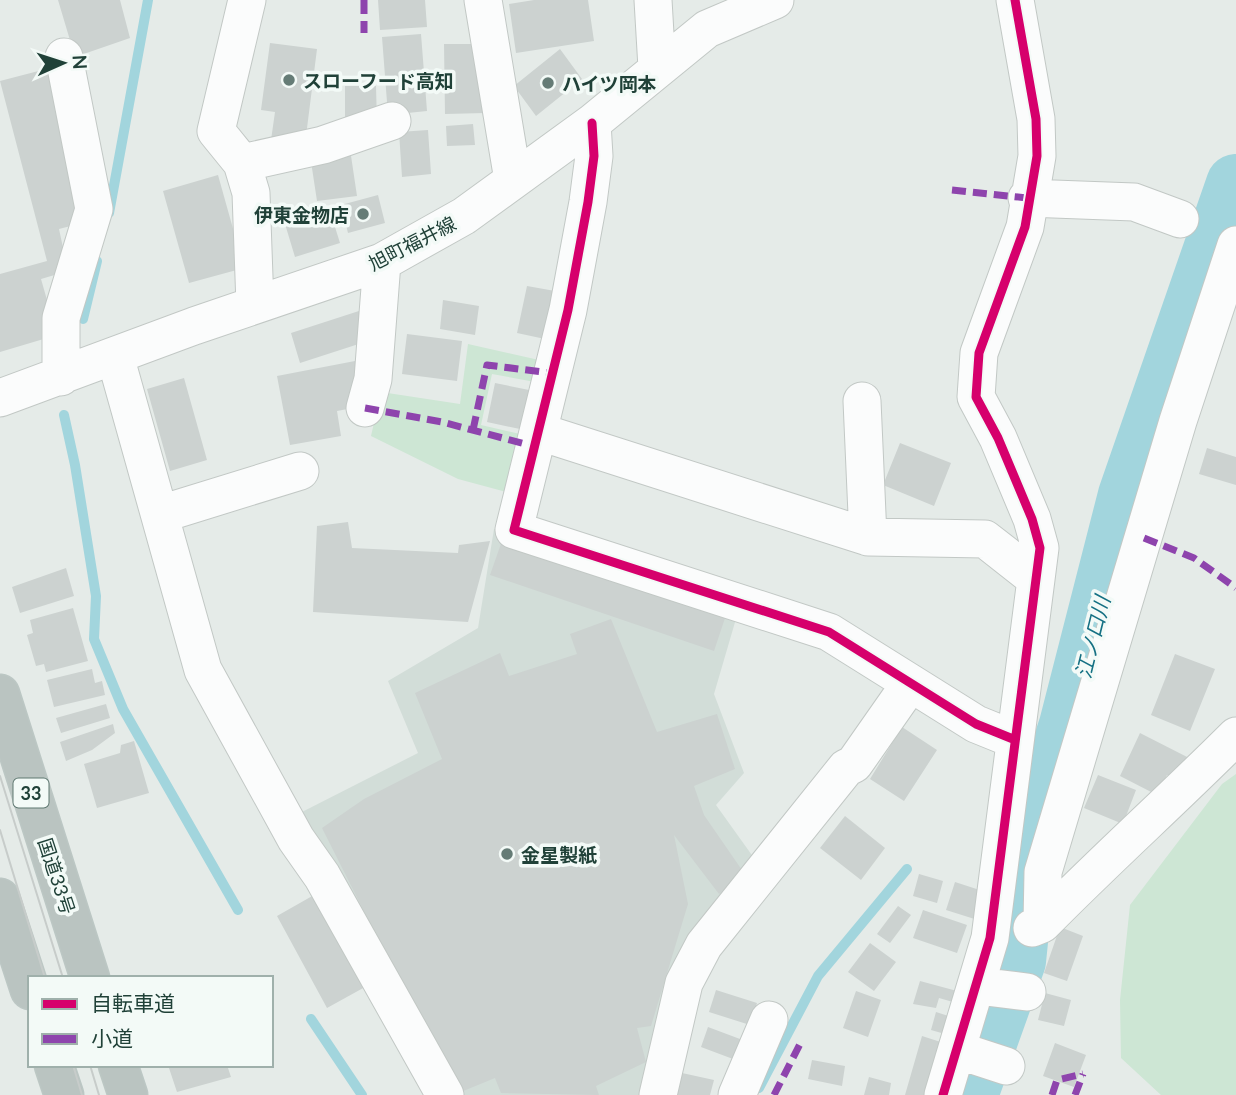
<svg xmlns="http://www.w3.org/2000/svg" width="1236" height="1095" viewBox="0 0 1236 1095" font-family="Lato,'Noto Sans JP',sans-serif">
<style>
.built{fill:#d2ddd8}
.green{fill:#cde6d4}
.lines{fill:none;stroke-linecap:round;stroke-linejoin:round}
.stream{stroke:#a2d5dd;stroke-width:10}
.river{stroke:#a2d5dd;stroke-width:60}
.building{fill:#ccd2d0}
.minor-casing{stroke:#c2c8c5;stroke-width:39}
.highway-casing{stroke:#bcc7c4;stroke-width:41}
.minor{stroke:#fbfcfc;stroke-width:37}
.highway{stroke:#bac4c1;stroke-width:38}
.tram{stroke:#c7ccca;stroke-width:2}
.quiet{stroke:#8e44ad;stroke-width:7;stroke-dasharray:14 7;stroke-linecap:butt}
.cycleway-casing{stroke:#f3faf7;stroke-width:13}
.cycleway{stroke:#d6006c;stroke-width:9}
.poi-dot{fill:#657c76;stroke:#f3faf7;stroke-width:2.5}
.labels{text-anchor:middle;dominant-baseline:central;stroke-width:7;stroke-linejoin:round;paint-order:stroke}
.shield{fill:#f3faf7;stroke:#5f7871;stroke-width:2}
.shield-label{font-size:18px;font-weight:bold;fill:#204138}
.poi-label{font-size:19px;font-weight:bold;fill:#204138;stroke:#f3faf7;text-anchor:start}
.street-label{font-size:19px;fill:#204138;stroke:#f3faf7}
.water-label{font-size:21px;font-style:italic;fill:#147083;stroke:#f3faf7}
</style>
<rect width="100%" height="100%" fill="#e5ebe8"/>
<path class="built" d="M494,529L738,612L714,694L744,773L716,805L759,865L651,1095H454L300,813L418,753L388,681L478,628Z"/>
<path class="green" d="M468,344L539,360L535,382L492,374L481,425L529,436L514,494L458,479L371,436L381,392L460,404Z
M1236,774V1095H1161L1121,1058L1120,1000L1130,905L1222,784Z"/>
<g class="lines">
<path class="stream" d="M109,213L148,0
M83,319L97,261
M64,415L75,465L96,596L94,639L123,709L238,910
M311,1019L362,1095
M759,1088L818,976L907,869"/>
<path class="river" d="M968,1095L1016,961L1027,853L1069,725L1128,495L1236,184"/>
</g>
<path class="building" d="M58,0H120L130,38L75,57Z
M378,0H425L427,27L380,30Z
M534,0H588L594,41L516,53L509,4Z
M421,34L427,111L388,115L382,37Z
M270,43L317,49L305,144L271,140L275,112L261,110Z
M444,44H483L485,113L445,114Z
M560,49L582,79L536,116L514,86Z
M50,68L90,221L59,229L68,271L41,279L57,335L0,352V274L47,261L0,81Z
M345,86H376L377,123H345Z
M473,124L475,145L447,146L446,126Z
M428,130L431,174L402,177L399,132Z
M350,149L357,196L317,201L310,155Z
M218,175L244,268L189,283L163,191Z
M378,195L385,223L348,233L341,205Z
M330,211L340,243L295,257L285,224Z
M527,286L555,291L545,339L517,333Z
M443,300L479,306L475,335L440,329Z
M362,310L371,340L300,363L291,333Z
M407,334L462,341L457,381L402,374Z
M355,361L363,406L337,411L341,436L290,445L277,376Z
M184,378L207,460L170,471L147,389Z
M495,383L529,390L520,429L487,422Z
M900,443L951,463L934,506L883,485Z
M1207,448L1236,457V485L1199,474Z
M348,522L352,548L458,553L459,545L490,541L468,622L313,612L317,526Z
M503,538L726,615L714,651L490,575Z
M66,568L74,596L20,613L12,587Z
M73,608L88,661L46,672L44,664L36,666L27,635L33,633L30,620Z
M611,619L657,732L717,714L735,769L694,786L704,815L744,873L719,894L674,835L688,904L651,1026L637,1028L646,1062L596,1086L599,1095L501,1093L495,1078L456,1094L322,828L364,799L442,759L415,693L500,653L509,676L577,654L570,634Z
M1175,654L1215,669L1190,731L1151,715Z
M92,669L95,683L102,681L105,695L54,707L47,680Z
M106,704L110,718L61,733L56,718Z
M113,724L115,733L92,750L66,761L60,742Z
M902,727L937,750L904,801L870,779Z
M1140,733L1193,760L1182,782L1167,775L1157,795L1120,776Z
M134,741L149,793L97,808L84,764L120,753L121,745Z
M1098,775L1136,790L1123,824L1084,808Z
M845,816L885,848L861,880L820,848Z
M919,874L943,881L937,903L913,896Z
M955,882L992,894L984,922L946,910Z
M314,895L365,987L327,1008L277,916Z
M898,906L911,915L890,943L877,934Z
M923,910L967,925L957,953L913,938Z
M1060,927L1083,936L1067,981L1044,973Z
M870,943L896,962L874,991L848,972Z
M920,981L957,991L953,1002L939,998L936,1008L913,1004Z
M716,990L757,1003L750,1025L709,1012Z
M856,991L881,1000L868,1037L843,1028Z
M1045,993L1071,1000L1064,1026L1038,1020Z
M936,1012L964,1021L959,1038L931,1030Z
M708,1027L748,1042L741,1062L701,1047Z
M922,1036L950,1045L935,1095H905Z
M1055,1043L1086,1055L1074,1087L1043,1076Z
M812,1060L845,1066L842,1086L808,1079Z
M168,1065H227L231,1077L177,1092Z
M682,1073L714,1080L710,1095H677Z
M869,1077L891,1083L889,1095H864Z"/>
<g class="lines">
<defs>
<path id="minor" d="M247,0L216,131L242,163L251,193L255,305
M483,0L513,180
M653,0L657,68
M592,123L594,156L588,202L568,310L514,530L829,632L976,724L1013,739
M242,163L323,145L392,121
M1027,198L1134,202L1180,219
M115,356L203,670L296,839L322,876L445,1095
M61,377V318L94,209L64,57
M0,398L194,326L382,262L464,216L592,123L707,29L775,0
M862,401L868,537
M365,408L373,379L382,262
M540,432L868,537L985,539L1036,579
M161,514L300,471
M1042,924L1043,872L1178,421L1236,245
M1032,928L1042,924C1105,860 1172,800 1236,736
M978,986L1027,992
M957,1050L1006,1066
M658,1095L684,983L704,945L846,768L854,764L910,684
M737,1095L769,1020
M943,1095L990,938L1040,548L1032,519L998,438L976,397L979,353L1025,227L1037,156L1036,119L1015,0"/>
<path id="highway" d="M0,694L90,978
M0,898L30,990
M54,1065L64,1095
M118,1065L128,1095"/>
</defs>
<use href="#minor" class="minor-casing"/>
<use href="#highway" class="highway-casing"/>
<use href="#minor" class="minor"/>
<use href="#highway" class="highway"/>
<path class="tram" d="M0,776L63,978
M0,830L45,978
M73,1065L82,1095
M90,1065L99,1095"/>
<path class="quiet" d="M364,0V33
M952,190L1027,198
M365,408L442,422L533,446
M473,430L487,365L551,373
M1144,538L1194,558L1236,588
M774,1095L800,1044
M1052,1095L1057,1080L1083,1074
M1075,1095L1083,1074"/>
<defs>
<path id="cycleway" d="M592,123L594,156L588,202L568,310L514,530L829,632L976,724L1013,739
M943,1095L990,938L1040,548L1032,519L998,438L976,397L979,353L1025,227L1037,156L1036,119L1015,0"/>
</defs>
<use href="#cycleway" class="cycleway-casing"/>
<use href="#cycleway" class="cycleway"/>
</g>
<g class="poi-dot">
<circle cx="289" cy="80" r="7"/>
<circle cx="548" cy="83" r="7"/>
<circle cx="363" cy="214" r="7"/>
<circle cx="507" cy="854" r="7"/>
</g>
<g class="labels">
<rect class="shield" x="13.5" y="778.5" width="35" height="29" rx="5"/>
<g class="shield-label">
<text x="31" y="793">33</text>
</g>
<g class="poi-label">
<text x="303" y="80">スローフード高知</text>
<text x="562" y="83">ハイツ岡本</text>
<text x="349" y="214" text-anchor="end">伊東金物店</text>
<text x="521" y="854">金星製紙</text>
</g>
<g class="street-label">
<text transform="translate(412 243) rotate(-27)">旭町福井線</text>
<text transform="translate(57 876) rotate(72)">国道33号</text>
</g>
<g class="water-label">
<text transform="translate(1092 637) rotate(-76)">江ノ口川</text>
</g>
</g>
<rect x="28" y="976" width="245" height="91" fill="#f3faf7" stroke="#9fb0ab" stroke-width="2"/>
<rect x="42" y="999" width="35" height="10" fill="#d6006c" stroke="#9fb0ab" stroke-width="2"/>
<text x="91" y="1011" font-size="21" fill="#204138">自転車道</text>
<rect x="42" y="1034" width="35" height="10" fill="#8e44ad" stroke="#9fb0ab" stroke-width="2"/>
<text x="91" y="1046" font-size="21" fill="#204138">小道</text>
<g transform="translate(63 63) rotate(87)" stroke="#f3faf7" stroke-width="5" paint-order="stroke">
<path d="M0-5L12 26L0 18L-12 26Z" fill="#204138"/>
<text y="-10" font-size="19" font-weight="bold" text-anchor="middle" fill="#204138">N</text>
</g>
</svg>
